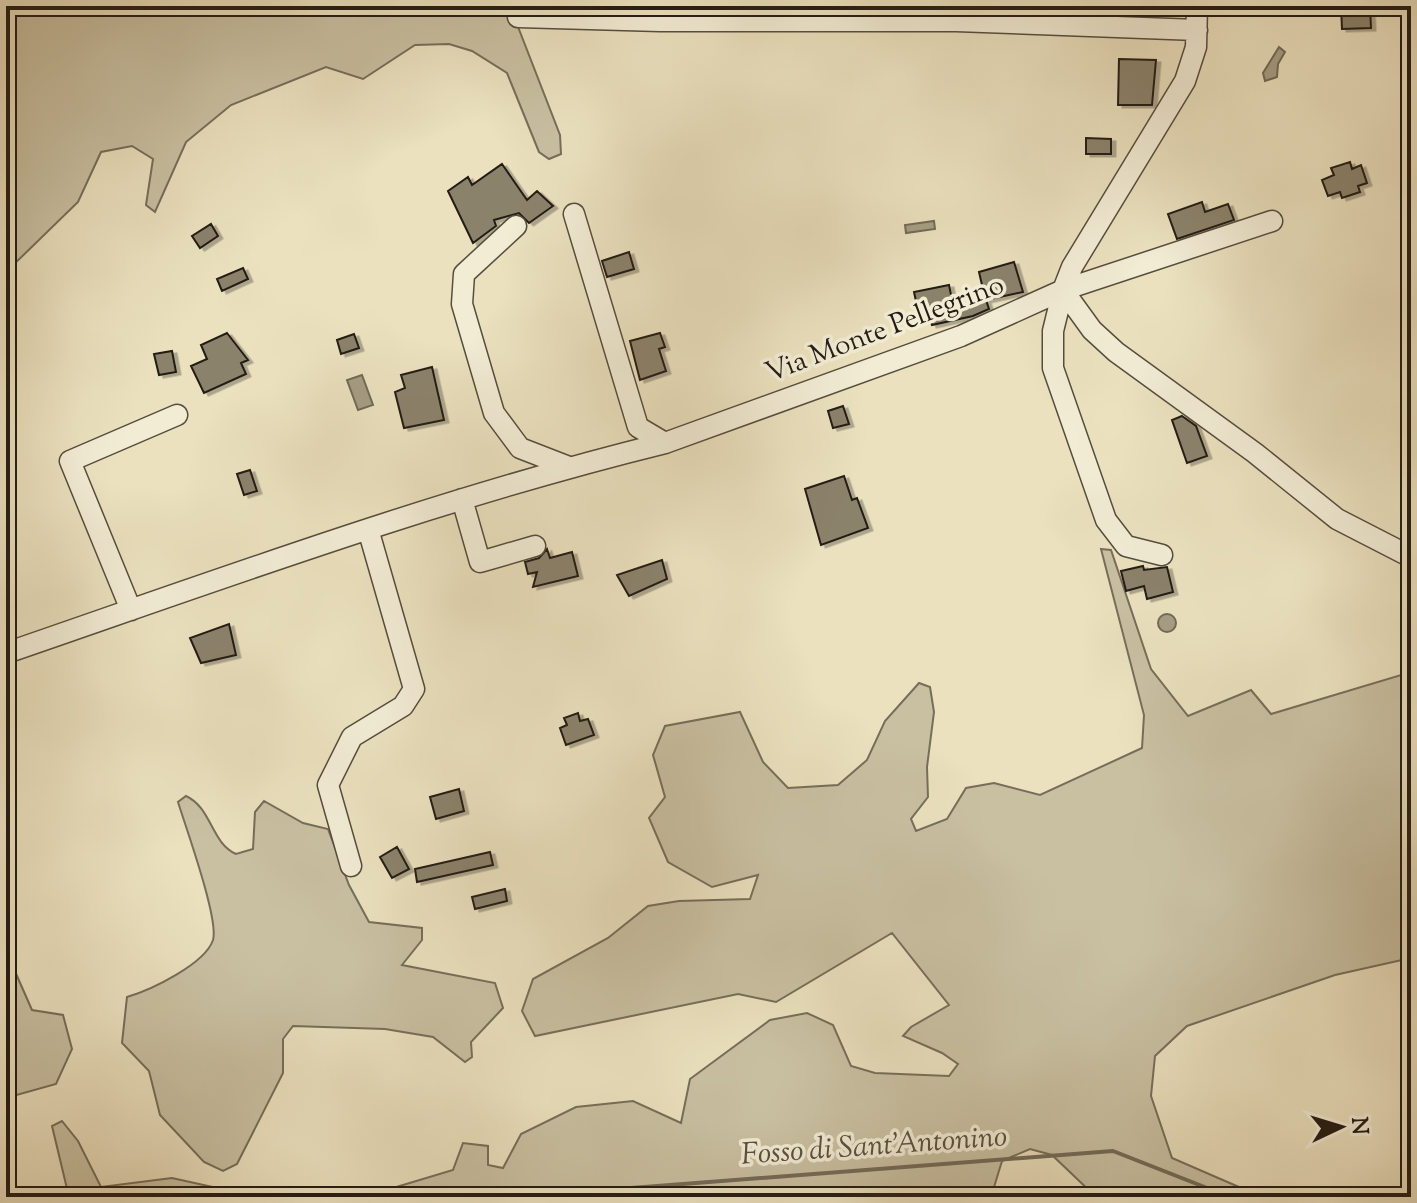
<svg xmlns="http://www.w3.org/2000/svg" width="1417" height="1203" viewBox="0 0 1417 1203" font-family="'Sorts Mill Goudy',serif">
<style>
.green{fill:#c9c0a2;stroke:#766e5a;stroke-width:2}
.water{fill:#a79e85;stroke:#736a57;stroke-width:2}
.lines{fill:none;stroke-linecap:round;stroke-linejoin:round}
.stream{stroke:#736a57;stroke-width:4}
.building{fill:#8b826c;stroke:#241c13;stroke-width:2;filter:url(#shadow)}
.minor-casing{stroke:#564d3e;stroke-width:23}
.minor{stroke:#f2ecd5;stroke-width:20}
.labels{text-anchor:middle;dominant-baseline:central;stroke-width:7;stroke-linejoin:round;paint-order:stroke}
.street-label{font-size:28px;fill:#241c13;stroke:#f2ecd5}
.water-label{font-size:30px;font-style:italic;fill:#585041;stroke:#f2ecd5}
</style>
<defs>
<filter id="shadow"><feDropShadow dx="4.5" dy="2.5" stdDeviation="0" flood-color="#0004"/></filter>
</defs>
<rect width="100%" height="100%" fill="#ebe1bf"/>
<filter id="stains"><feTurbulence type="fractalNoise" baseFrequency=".0025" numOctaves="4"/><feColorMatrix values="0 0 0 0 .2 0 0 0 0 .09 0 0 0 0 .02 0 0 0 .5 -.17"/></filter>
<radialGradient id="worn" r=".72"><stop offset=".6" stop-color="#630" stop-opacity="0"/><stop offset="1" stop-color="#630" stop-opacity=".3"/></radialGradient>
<path class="green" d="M6,6H97L102,13L125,6H513L515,19L560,135L561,154L549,159L539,152L507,73L472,51L449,44L415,45L363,79L326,67L231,105L186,142L155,212L146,205L153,159L132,146L101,152L78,202L6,272Z
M1101,549L1111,550L1151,669L1188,716L1251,690L1271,714L1411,672V958L1335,975L1187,1026L1155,1056L1151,1096L1172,1158L1262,1197H1096L1052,1155L1030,1149L1002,1161L991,1197H927L924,1192L899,1197H363L453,1170L463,1143L488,1146V1165L503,1168L521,1134L576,1107L633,1101L681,1123L690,1079L770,1020L807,1013L833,1025L851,1066L875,1073L949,1076L958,1064L942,1053L903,1036L911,1027L949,1005L892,933L776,1002L738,994L535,1036L522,1011L533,979L608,938L648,906L679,901L750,899L758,875L712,887L668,862L649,818L665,797L653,755L665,726L740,712L763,762L788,788L838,785L867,760L885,721L919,683L930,687L934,712L927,767L928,797L911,819L916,831L947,819L966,788L994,783L1040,795L1142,748L1144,715Z
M186,796C212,808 211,843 236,854L253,849L255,812L264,801L303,823L328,829L349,885L369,922L422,928V940L402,965L495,983L503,1008L471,1042L472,1057L465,1062L433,1037L385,1029L293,1026L283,1039V1073L237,1164L223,1171L204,1162L160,1115L149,1071L122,1043L127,997C151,990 205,964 213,940C219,919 186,828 178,802Z
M6,951L32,1010L63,1015L72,1049L56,1084L6,1098Z
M62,1121L78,1141L101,1187L172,1178L235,1192L240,1197H69L52,1126Z"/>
<path class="water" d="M1279,47L1285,52L1278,64L1277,77L1265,81L1263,73Z
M934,221L935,229L906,233L905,225Z
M362,375L373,405L358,410L347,380Z
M1158 623a9 9 0 1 1 18 0a9 9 0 1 1-18 0Z"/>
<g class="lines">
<path class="stream" d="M514,1197L1113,1151L1230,1197"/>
</g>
<path class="building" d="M1341,6H1370L1371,28L1342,29Z
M1119,59L1156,60L1152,105H1118Z
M1086,138L1111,139V154H1086Z
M1350,162L1352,169L1361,165L1367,183L1358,186L1360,192L1342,198L1340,192L1328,196L1322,180L1334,175L1331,168Z
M502,164L527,200L537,191L553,206L529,223L519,213L494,220L496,226L473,243L448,191L468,177L472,185Z
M1202,202L1205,212L1228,204L1234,220L1177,239L1168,214Z
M211,224L218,236L200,248L192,236Z
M629,252L634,269L607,277L602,261Z
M1014,262L1023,292L986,300L989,309L973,316L932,325L930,318L920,320L914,292L949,285L954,310L985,298L979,272Z
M243,268L248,279L222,291L217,279Z
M227,333L248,360L241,363L246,374L204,393L191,366L207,359L201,345Z
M660,333L665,347L659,349L666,371L640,380L630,341Z
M354,334L359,348L341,354L337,340Z
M172,351L176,372L159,375L154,354Z
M432,367L444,420L404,428L395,392L405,388L401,375Z
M843,406L849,424L833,428L828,411Z
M1182,416L1196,426L1207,456L1187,463L1172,420Z
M250,470L257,491L244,495L237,474Z
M844,476L852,500L857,498L868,528L821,545L805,489Z
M547,549L550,558L572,552L578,576L533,587L537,572L528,574L525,562L539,558Z
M662,560L667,579L629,596L617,575Z
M1143,566L1144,570L1167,567L1173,592L1147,599L1144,586L1126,591L1121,571Z
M229,624L236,655L201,663L190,638Z
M578,713L580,721L588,719L594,735L566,745L560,728L567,725L564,718Z
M459,789L464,811L436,819L430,797Z
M397,847L409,869L392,878L380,857Z
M490,852L493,865L417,882L415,869Z
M505,889L507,901L475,909L472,897Z"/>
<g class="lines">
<defs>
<path id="minor" d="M518,17L660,21H956L1197,30
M574,214L638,427L665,443L961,336L1063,290L1072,267L1185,81L1196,47L1197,6
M516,226L464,274L462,304L494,413L520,448L569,467
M1063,290L1092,330L1116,352L1255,453L1337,519L1411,557
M1063,290L1053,331V368L1106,520L1126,546L1162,555
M1063,290L1272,221
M462,499L480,562L535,546
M131,610L70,461L177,415
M6,653C224,578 441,498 665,443
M351,866L328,785L352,737L403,706L414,689L368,529"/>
</defs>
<use href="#minor" class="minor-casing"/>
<use href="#minor" class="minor"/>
</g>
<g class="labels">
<g class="street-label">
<text transform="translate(885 330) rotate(-21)">Via Monte Pellegrino</text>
</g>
<g class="water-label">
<text transform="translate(874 1147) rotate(-4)">Fosso di Sant'Antonino</text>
</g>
</g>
<rect width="1417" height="1203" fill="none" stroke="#ebe1bf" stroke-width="32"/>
<rect x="8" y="8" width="1401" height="1187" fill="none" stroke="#241c13" stroke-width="4"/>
<rect x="16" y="16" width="1385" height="1171" fill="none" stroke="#241c13" stroke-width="2"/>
<g transform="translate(1341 1127) rotate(86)" stroke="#f2ecd5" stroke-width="6" paint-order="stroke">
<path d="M0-6L14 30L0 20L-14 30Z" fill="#241c13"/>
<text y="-12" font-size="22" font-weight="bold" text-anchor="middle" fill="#241c13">N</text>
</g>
<rect width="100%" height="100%" filter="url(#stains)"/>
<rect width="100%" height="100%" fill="url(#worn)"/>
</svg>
